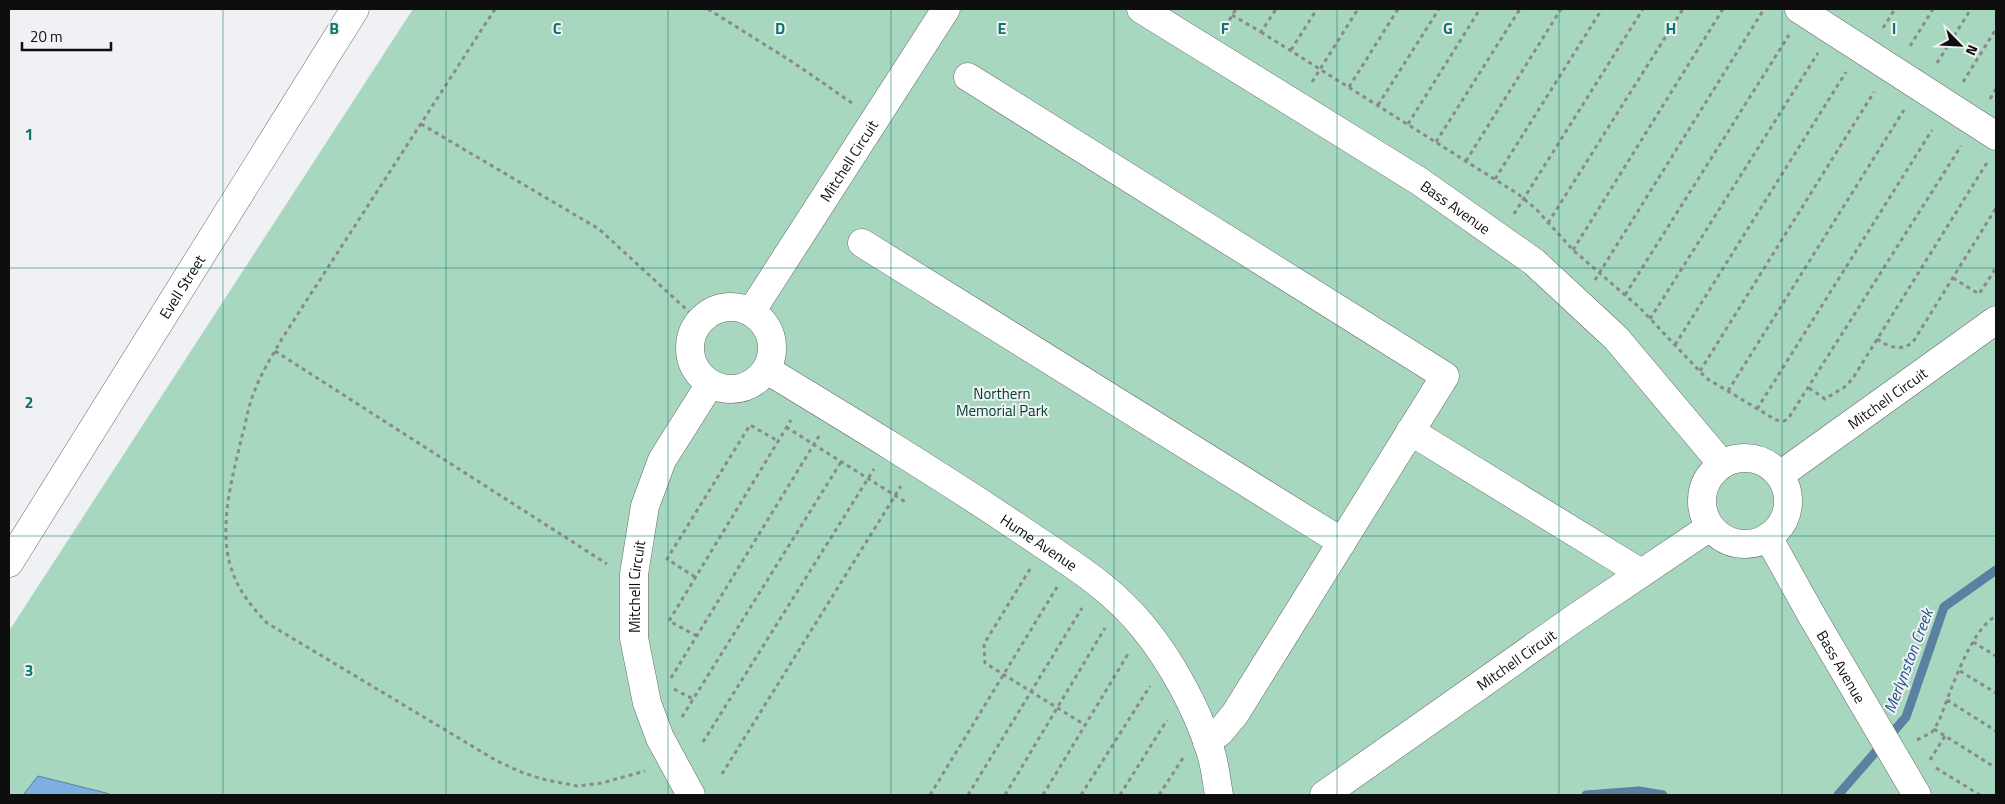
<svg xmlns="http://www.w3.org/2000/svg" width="2005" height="804" viewBox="0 0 2005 804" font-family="'Titillium Web',sans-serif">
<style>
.green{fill:#a8d7bf}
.water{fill:#7cb1df;stroke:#5b80a1}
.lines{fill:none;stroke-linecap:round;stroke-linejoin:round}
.stream{stroke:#5b80a1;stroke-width:9}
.minor-casing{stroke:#67686b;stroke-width:29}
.path{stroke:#898a8c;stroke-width:3;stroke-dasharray:4 4;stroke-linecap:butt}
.minor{stroke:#fff;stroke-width:28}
.grid{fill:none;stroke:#0f766e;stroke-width:1;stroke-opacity:0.55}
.labels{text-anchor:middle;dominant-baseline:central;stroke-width:4;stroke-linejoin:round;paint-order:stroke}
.street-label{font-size:15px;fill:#0e0e0f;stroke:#f0f1f4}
.park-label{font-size:15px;fill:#03422c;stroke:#f0f1f4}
.water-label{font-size:16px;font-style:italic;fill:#1a5380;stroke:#f0f1f4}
.grid-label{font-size:16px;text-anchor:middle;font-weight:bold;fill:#0f766e;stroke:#f0f1f4;stroke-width:4;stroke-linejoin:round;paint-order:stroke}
</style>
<rect width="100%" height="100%" fill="#f0f1f4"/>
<path class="green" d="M413,9H1996V795H9V631Z"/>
<path class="water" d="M38,776L106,793L112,795H23Z"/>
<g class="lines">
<path class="stream" d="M1586,795L1639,791L1663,795
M1838,795L1906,717L1944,607L1996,570"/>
<defs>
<g id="minor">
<path id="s1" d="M1141,9L1419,181L1534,262L1616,338L1722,464"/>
<path d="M1799,9L1996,136"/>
<path d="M968,77L1445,376L1235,714L1220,732L1207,742"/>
<path d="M862,243L1342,542"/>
<circle cx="731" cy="348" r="41"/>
<path id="s2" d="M751,312L946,9"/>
<path id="s3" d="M767,370C851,421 935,472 1017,527C1062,558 1110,585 1144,628C1171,661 1196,707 1209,747C1215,762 1216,779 1219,795"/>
<path d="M1410,431L1641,573"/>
<circle cx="1745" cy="501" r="43"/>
<path id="s4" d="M1780,475L1996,320"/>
<path id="s5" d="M1768,537L1812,616L1917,795"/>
<path id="s6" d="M9,563L355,9"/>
<path id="s7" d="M691,795L660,738L647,703L634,638V574L645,506L662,460L710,384"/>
<path id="s8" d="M1324,795L1575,618L1710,527"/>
</g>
</defs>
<use href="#minor" class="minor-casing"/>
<path class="path" d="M495,9L283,337C272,356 260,375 253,395C248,408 246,423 242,436C232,479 216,533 234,576C241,594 253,608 267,623L497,761L521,772L542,779L577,786L602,783L645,771
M708,9L794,63L852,103
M1232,15L1261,32L1276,9
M1225,27L1236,9
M1883,28L1895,9
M1261,32L1518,194L1536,209L1573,250L1640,308L1706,378L1776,420L1784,421L1788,419L1961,146
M1910,46L1933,9
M1291,50L1317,9
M1937,63L1971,9
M1312,82L1358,9
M1963,82L1996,29
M1349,87L1398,9
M1990,99L1996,89
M1378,105L1439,9
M421,124L599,229L699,321
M1408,124L1480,9
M1436,142L1520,9
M1466,161L1561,9
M1495,179L1602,9
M1514,214L1643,9
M1548,223L1683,9
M1573,250L1723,9
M1953,278L1979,294L1996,268
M1595,280L1764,9
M1625,295L1789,35
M1650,319L1818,53
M1877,339C1889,347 1900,352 1913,342L1996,208
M1675,345L1846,72
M275,351L607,564
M1700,371L1874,92
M1809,388L1825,399L1846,386L1853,378L1988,161
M1728,391L1904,110
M1757,409L1932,130
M786,427L907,503
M1030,569L984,644L985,663L1085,725
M695,577L667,559L750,425L778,441
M697,636L669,621L791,420
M1973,642L1996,656
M1960,671L1996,693
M671,678L819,436
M674,689L693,699
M1947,700L1996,731
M682,717L841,462
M1934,729L1996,768
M1917,740L1932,732L1939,721C1950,693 1970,630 1996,616
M703,742L874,469
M1930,760L1945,736
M1936,768L1980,795
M722,774L901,486
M930,795L1057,587
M968,795L1082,608
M1005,795L1105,628
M1043,795L1128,654
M1081,795L1150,686
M1120,795L1167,720
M1159,795L1183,758"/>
<use href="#minor" class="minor"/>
</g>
<path class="grid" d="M223,9V795M446,9V795M668,9V795M891,9V795M1114,9V795M1337,9V795M1559,9V795M1782,9V795M9,268H1996M9,536H1996"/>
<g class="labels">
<g class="street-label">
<text stroke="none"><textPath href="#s2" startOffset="180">Mitchell Circuit</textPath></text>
<text stroke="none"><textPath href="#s1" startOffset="372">Bass Avenue</textPath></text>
<text stroke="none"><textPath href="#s6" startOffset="326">Evell Street</textPath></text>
<text stroke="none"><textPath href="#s4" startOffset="132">Mitchell Circuit</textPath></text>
<text stroke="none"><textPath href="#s3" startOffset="322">Hume Avenue</textPath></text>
<text stroke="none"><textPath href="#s7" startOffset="220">Mitchell Circuit</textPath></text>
<text stroke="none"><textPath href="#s8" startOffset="235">Mitchell Circuit</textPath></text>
<text stroke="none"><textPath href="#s5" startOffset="149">Bass Avenue</textPath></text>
</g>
<g class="park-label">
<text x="1002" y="393">Northern<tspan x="1002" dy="17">Memorial Park</tspan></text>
</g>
<g class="water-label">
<text transform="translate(1908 661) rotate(-69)">Merlynston Creek</text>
</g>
</g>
<g class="grid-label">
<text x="334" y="34">B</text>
<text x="557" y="34">C</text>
<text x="780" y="34">D</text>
<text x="1002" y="34">E</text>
<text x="1225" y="34">F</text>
<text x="1448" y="34">G</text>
<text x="1671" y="34">H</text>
<text x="1894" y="34">I</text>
<text x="29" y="140">1</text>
<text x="29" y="408">2</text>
<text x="29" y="676">3</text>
</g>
<rect width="2005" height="804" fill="none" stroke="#0e0e0f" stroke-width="20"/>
<g transform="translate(1960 45) rotate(114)" stroke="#f0f1f4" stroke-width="4" paint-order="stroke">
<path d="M0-4L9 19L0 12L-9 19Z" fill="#0e0e0f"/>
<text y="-8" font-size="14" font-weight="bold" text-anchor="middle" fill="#0e0e0f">N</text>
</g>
<path d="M22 42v8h89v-8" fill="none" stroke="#0e0e0f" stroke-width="2.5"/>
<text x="30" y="42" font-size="15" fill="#0e0e0f" stroke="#f0f1f4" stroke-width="4" paint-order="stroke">20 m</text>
</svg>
